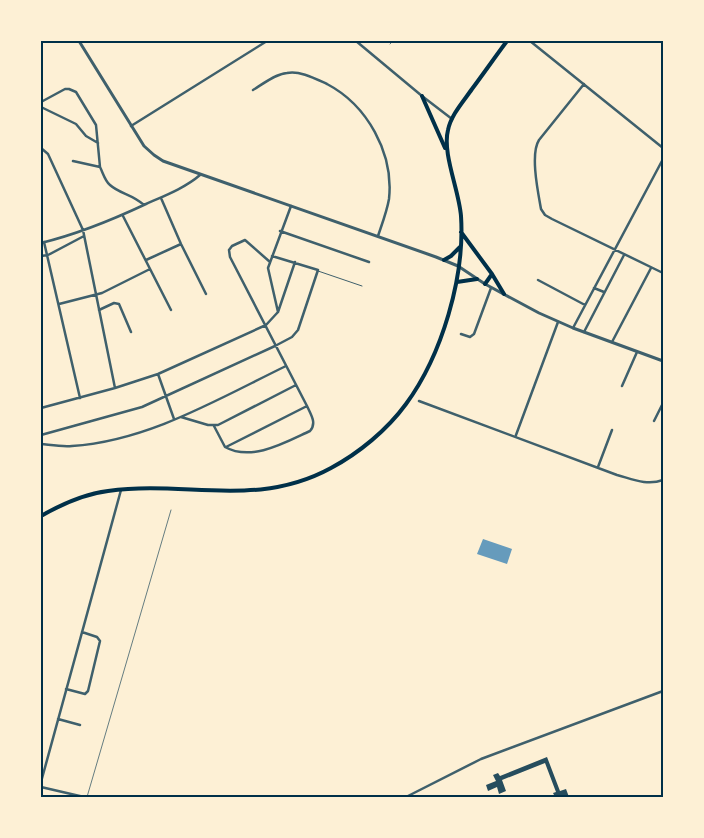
<svg xmlns="http://www.w3.org/2000/svg" width="704" height="838" viewBox="0 0 704 838" font-family="'Noto Serif',serif">
<style>
.water{fill:#669bbc}
.building{fill:#264d5e}
.lines{fill:none;stroke-linecap:round;stroke-linejoin:round}
.service{stroke:#3f606c;stroke-width:1}
.minor{stroke:#3f606c;stroke-width:2.5}
.tertiary{stroke:#3f606c;stroke-width:3}
.secondary{stroke:#003049;stroke-width:4}
.rail{stroke:#657d81;stroke-width:1}
.neatline{fill:none;stroke:#003049;stroke-width:2}
</style>
<rect width="100%" height="100%" fill="#fdf0d5"/>
<path class="water" d="M483,539L512,549L507,564L477,554Z"/>
<path class="building" d="M547,757L560,791L566,789L569,797H555L553,793L556,792L545,763L502,780L506,791L499,794L497,787L488,791L486,785L496,781L493,775L498,773L500,776Z"/>
<g class="lines">
<path class="service" d="M318,271L362,286"/>
<path class="minor" d="M356,41L422,96L452,119
M530,41L663,148
M661,41L663,44
M584,84L539,140C530,154 538,192 541,209L545,215L552,219L663,273
M253,90C263,84 275,74 287,73C299,70 316,79 327,84C367,105 394,153 389,199C387,211 382,224 378,236
M41,102L65,89H69L76,92L96,125L100,167
M41,107L76,124L86,136L98,143
M131,126L267,41
M41,148L48,154L83,230L115,388
M73,161L100,167C103,173 105,181 110,185C120,194 132,194 144,205
M161,198L181,244L206,294
M123,216L171,310
M280,231L369,262
M44,242L80,398
M41,243C78,234 112,220 146,204C164,196 185,188 200,175
M41,256L48,255L84,236
M146,260L181,244
M538,280L585,305
M594,288L604,292
M59,304L102,293L150,269
M99,310L114,303L119,304L131,332
M278,312L268,268L291,206
M573,328L663,159
M584,332L624,255
M461,334L470,337L474,334L491,288
M612,342L651,268
M158,374L174,419
M622,386L637,352
M419,401L617,475C632,479 647,486 663,480
M41,408L115,388L158,374L266,325L278,312L295,262
M181,417L208,425H218L296,385
M654,421L663,403
M214,426L225,447C252,462 286,442 310,431C317,423 311,415 307,406L230,257L229,250L232,246L245,240L270,262
M41,435L142,407L275,346L292,337L298,330L318,270L272,256
M516,435L558,322
M41,444C51,445 62,447 72,446C148,441 218,399 286,366
M226,447L307,406
M598,467L612,430
M66,689L85,694L88,691L100,641L97,637L82,632
M58,719L80,725
M41,782L121,490
M41,787L84,797
M406,797L481,759L663,691"/>
<path class="tertiary" d="M79,41L144,146L154,155L163,161L436,257L458,266L485,284L539,313L573,328L663,361"/>
<path class="secondary" d="M422,96L445,148
M461,232L492,274L504,294
M444,260L451,256L460,247
M457,282L477,279
M485,284L492,274
M41,516C62,504 84,494 108,491C186,480 256,509 331,468C359,453 387,430 406,404C442,355 465,277 461,216C459,190 442,153 448,130C451,115 463,102 472,89C484,73 495,57 507,41"/>
<path class="rail" d="M390,44L393,41
M87,797L171,510"/>
</g>
<rect width="704" height="838" fill="none" stroke="#fdf0d5" stroke-width="85"/>
<rect x="42" y="42" width="620" height="754" class="neatline"/>
</svg>
